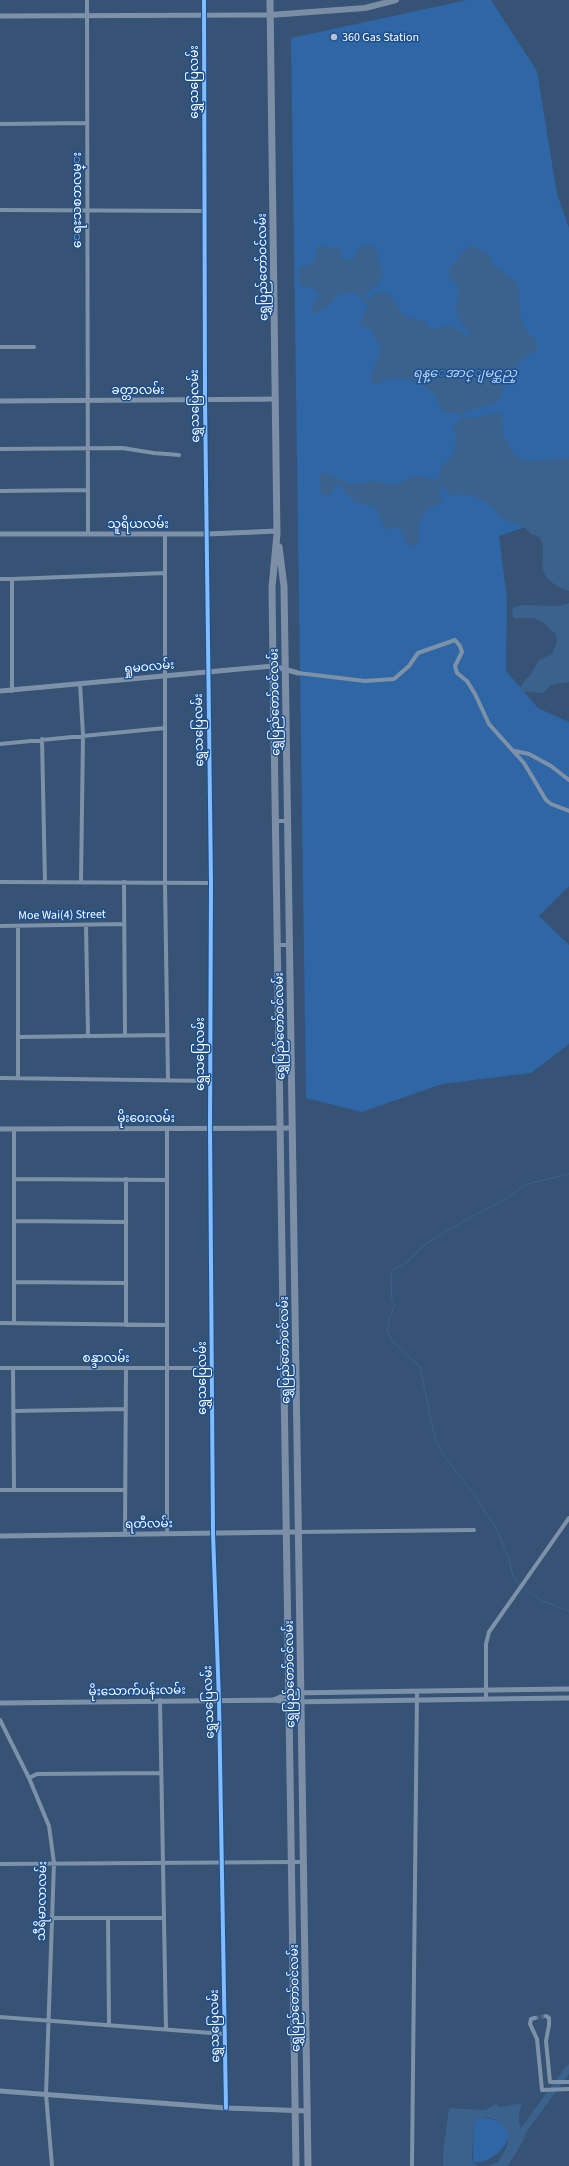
<svg xmlns="http://www.w3.org/2000/svg" width="569" height="2166" viewBox="0 0 569 2166" font-family="'Source Sans 3','Noto Sans Myanmar',sans-serif">
<style>
.green{fill:#2f66a5}
.water{fill:#3b618d}
.lines{fill:none;stroke-linecap:round;stroke-linejoin:round}
.stream{stroke:#3b618d;stroke-width:1}
.river{stroke:#3b618d;stroke-width:7}
.minor-tunnel{stroke:#546c89;stroke-width:4;stroke-dasharray:4 2;stroke-linecap:butt}
.minor{stroke:#7d92a8;stroke-width:4}
.tertiary{stroke:#7d92a8;stroke-width:5}
.secondary{stroke:#798da4;stroke-width:6}
.primary{stroke:#7d8ea7;stroke-width:7}
.cycleway-casing{stroke:#1b4f8f;stroke-width:6}
.cycleway{stroke:#80bcff;stroke-width:4}
.poi-dot{fill:#b9c2ce;stroke:#1b4f8f;stroke-width:1.5}
.labels{text-anchor:middle;dominant-baseline:central;stroke-width:3;stroke-linejoin:round;paint-order:stroke}
.poi-label{font-size:12px;fill:#fff;stroke:#1b4f8f;text-anchor:start}
.street-label{font-size:12px;fill:#fff;stroke:#1b4f8f}
.water-label{font-size:13px;font-style:italic;fill:#b5d3f5;stroke:#1b4f8f}
</style>
<rect width="100%" height="100%" fill="#365274"/>
<path class="green" d="M467,0H491L537,71L557,194L569,228V512L499,536L507,599L506,671L538,708L569,722V886L539,916L569,945V1044L531,1073L442,1084L362,1112L306,1098L291,38Z
M479,2118C535,2118 499,2166 473,2162L474,2122Z"/>
<path class="water" d="M320,245L340,249L342,258L352,260L360,247C367,245 373,244 377,251L378,261L383,277L373,289L364,293L367,299L378,293H388L403,314L409,318L423,320L431,329L444,326L454,327L467,336L470,335L460,321L456,311L459,288L455,282L450,280L449,270L469,245L481,250L491,257L492,264L518,284L521,320L529,334L537,341V350C516,359 505,381 498,402L463,412L465,419L501,412L504,438L516,457L529,461L569,458V591C559,588 546,581 543,570C540,557 550,536 530,534C521,519 512,526 501,517C498,515 496,511 493,508C483,498 463,489 450,497L444,486L438,490L443,502C419,510 417,522 419,544L412,546L407,543L399,526L387,530C380,525 381,513 373,506C369,503 363,505 358,503C352,500 343,491 341,485L335,484L334,490L328,497L320,492L319,475L322,473C333,473 340,482 353,484C360,485 365,482 371,481C379,480 387,486 396,484C403,483 408,477 416,476C424,475 431,482 439,479L440,469L454,453L455,446V432L452,426L462,419L461,413C456,413 450,415 445,412C438,407 439,399 434,394C421,380 391,372 377,385L371,381C369,372 382,357 380,344L374,337L372,331L359,323L368,305L357,293L338,294L330,304L314,314L311,308L320,294L314,289L302,286L298,280L299,269C314,259 314,269 318,247Z
M569,603V682L551,685L543,693L522,691L520,688L525,680L529,677L539,660L552,654L557,641L556,635L543,622L534,618H513L512,608L523,605L560,606Z
M522,2103C518,2114 517,2127 526,2136L508,2166H488L498,2162C502,2155 508,2147 508,2139C508,2121 487,2111 474,2122L472,2158L473,2162L478,2166H443V2151L449,2108L485,2110L496,2104L501,2107Z"/>
<g class="lines">
<path class="stream" d="M520,1586L513,1577L509,1558L497,1530L474,1494L446,1459L435,1439L420,1367L392,1341L387,1331L390,1317L395,1304L392,1301L391,1276L393,1269L406,1263L422,1247L451,1228L500,1202L527,1184L569,1174
M523,1588L543,1601L569,1611"/>
<path class="river" d="M517,2139L569,2068"/>
<path class="minor-tunnel" d="M535,2018L546,2016"/>
<path class="minor" d="M87,0L88,533
M204,0L205,399L211,883L210,1128L213,1533L219,1701L226,2108
M0,124L87,123
M0,210L204,211
M0,347H34
M0,449L122,448L154,453L179,455
M0,491L87,490
M165,534V883L168,1080
M0,579H12V691
M12,579L165,573
M298,673L365,681L394,679L409,666L418,653L455,640L460,646L462,652L455,666L457,673L467,681L475,694L489,724L524,763L546,800L551,804L569,811
M80,683L83,735L81,882
M42,739L45,882
M0,744L165,728
M515,751L529,754L551,766L569,780
M276,821H288
M0,882L211,883
M124,882L125,1035
M86,925L88,1036
M0,926L123,924
M278,945H290
M18,1037L167,1035
M0,1078L210,1081
M18,1078V926
M167,1128V1534
M14,1129V1323
M14,1179L167,1180
M14,1221L126,1222
M14,1282L126,1283
M0,1323L167,1325
M126,1325V1179
M0,1368H212
M13,1368L14,1490
M14,1411L126,1409
M0,1490H125
M298,1532L474,1530
M125,1535L126,1368
M486,1699V1644L489,1632L569,1518
M160,1700L166,2029
M0,1720L29,1778L49,1826L54,1863L46,2094L52,2166
M29,1778L37,1774L161,1773
M0,1864L304,1862
M52,1918H164
M108,1918L109,2025
M546,2016L549,2018V2025L546,2041L550,2082H569
M0,2017L225,2034
M535,2018L531,2019L530,2024L537,2039L542,2090L569,2089
M412,2166L417,1691"/>
<path class="tertiary" d="M0,16L270,15
M0,401L276,399
M0,534H207L277,531
M0,691L273,666L298,673
M0,1129L293,1128
M0,1536L298,1532
M274,1700L289,1693L569,1689
M0,1703L273,1700L289,1702L569,1698
M0,2091L226,2108L308,2111"/>
<path class="secondary" d="M270,15L365,8L396,0"/>
<path class="primary" d="M270,0L277,534L272,587L273,666L296,2166
M279,547L284,586L308,2166"/>
<defs>
<path id="cycleway" d="M204,0L205,399L211,883L210,1128L213,1533L219,1701L226,2108"/>
</defs>
<use href="#cycleway" class="cycleway-casing"/>
<use href="#cycleway" class="cycleway"/>
</g>
<circle class="poi-dot" cx="334" cy="37" r="4"/>
<g class="labels">
<g class="poi-label">
<text x="342" y="37">360 Gas Station</text>
</g>
<g class="street-label">
<text transform="translate(194 82) rotate(-90)">ရွှေသပြေလမ်း</text>
<text transform="translate(77 200) rotate(-90)">ေရႊသစၥာလမ္း</text>
<text transform="translate(263 267) rotate(-91)">ရွှေပြည်တော်ဝင်လမ်း</text>
<text x="138" y="390">ခတ္တာလမ်း</text>
<text transform="translate(195 406) rotate(-91)">ရွှေသပြေလမ်း</text>
<text x="138" y="524">သူရိယလမ်း</text>
<text transform="translate(149 667) rotate(-5)">ရှုမဝလမ်း</text>
<text transform="translate(275 702) rotate(-91)">ရွှေပြည်တော်ဝင်လမ်း</text>
<text transform="translate(199 730) rotate(-91)">ရွှေသပြေလမ်း</text>
<text transform="translate(62 915) rotate(-1)">Moe Wai(4) Street</text>
<text transform="translate(280 1026) rotate(-91)">ရွှေပြည်တော်ဝင်လမ်း</text>
<text transform="translate(200 1054) rotate(-90)">ရွှေသပြေလမ်း</text>
<text x="146" y="1118">မိုးဝေးလမ်း</text>
<text transform="translate(285 1350) rotate(-91)">ရွှေပြည်တော်ဝင်လမ်း</text>
<text x="106" y="1358">စန္ဒာလမ်း</text>
<text transform="translate(202 1378) rotate(-90)">ရွှေသပြေလမ်း</text>
<text transform="translate(149 1524) rotate(-1)">ရတီလမ်း</text>
<text transform="translate(290 1674) rotate(-91)">ရွှေပြည်တော်ဝင်လမ်း</text>
<text transform="translate(137 1691) rotate(-1)">မိုးသောက်ပန်းလမ်း</text>
<text transform="translate(209 1702) rotate(-92)">ရွှေသပြေလမ်း</text>
<text transform="translate(42 1901) rotate(-89)">သီရိမာလာလမ်း</text>
<text transform="translate(295 1998) rotate(-91)">ရွှေပြည်တော်ဝင်လမ်း</text>
<text transform="translate(215 2026) rotate(-91)">ရွှေသပြေလမ်း</text>
</g>
<g class="water-label">
<text x="465" y="373">ရန္ေအာင္ျမင္ဆည္</text>
</g>
</g>
</svg>
